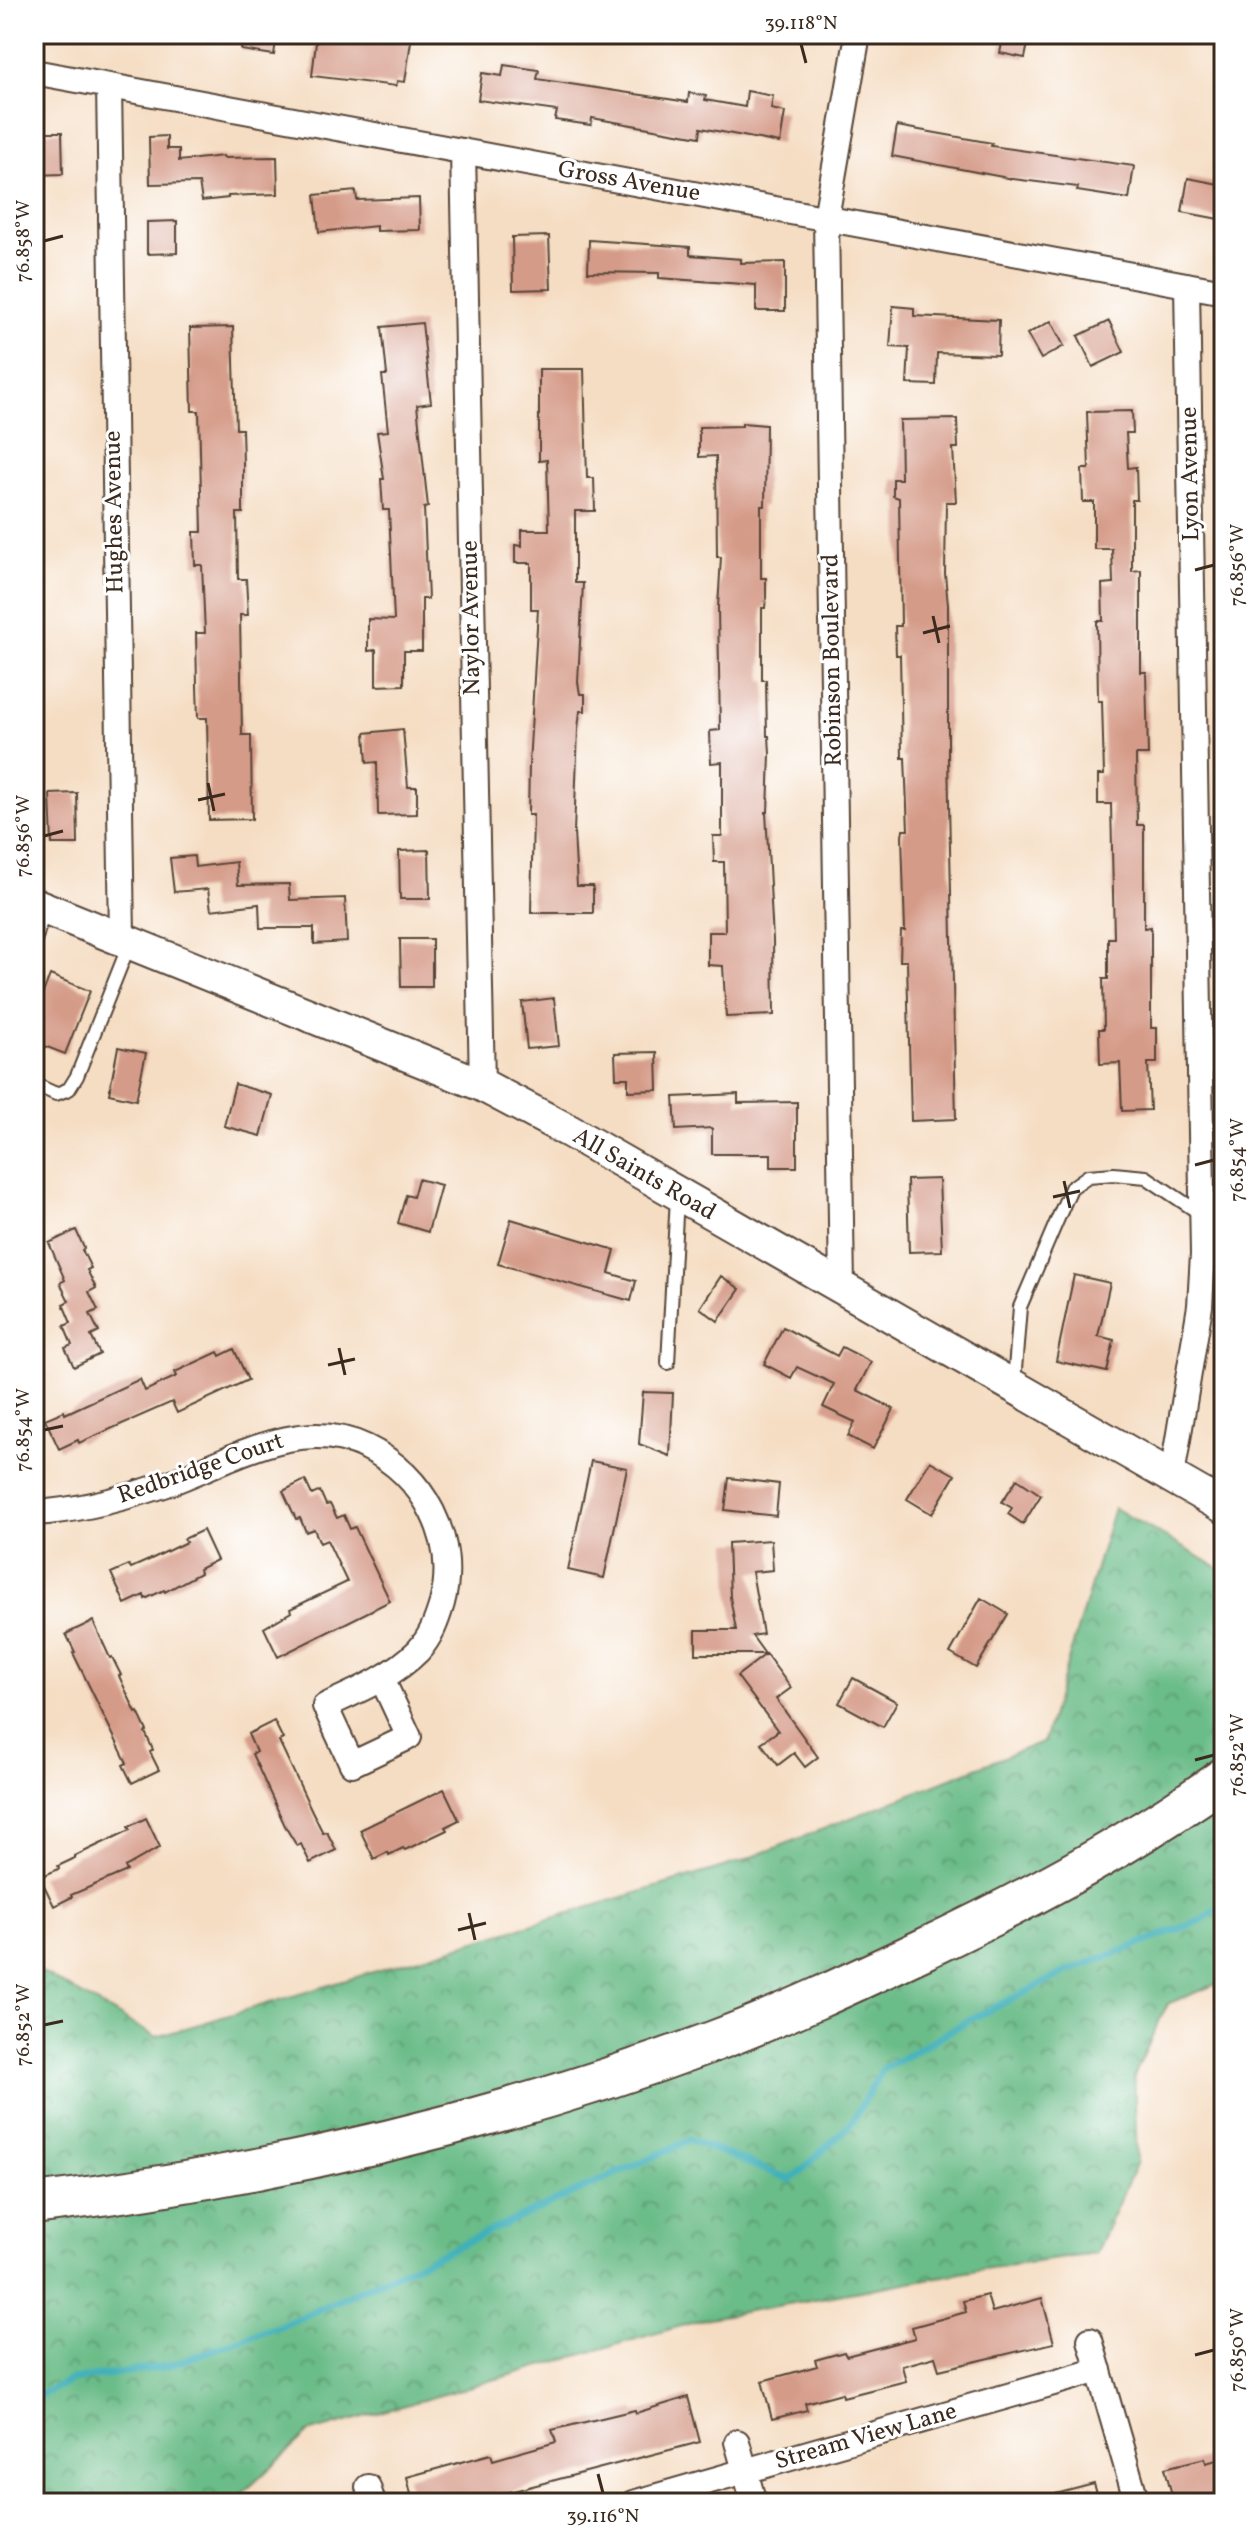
<svg xmlns="http://www.w3.org/2000/svg" width="1258" height="2537" viewBox="0 0 1258 2537" font-family="Vollkorn,serif">
<style>
.forest{fill:url(#forest-crowns);stroke:#537353;stroke-width:2}
.lines{fill:none;stroke-linecap:round;stroke-linejoin:round}
.stream{stroke:#40b0ba;stroke-width:7}
.building{fill:#d59b89}
.service-casing{stroke:#574537;stroke-width:16}
.minor-casing{stroke:#574537;stroke-width:28}
.tertiary-casing{stroke:#574537;stroke-width:36}
.primary-casing{stroke:#574537;stroke-width:44}
.service{stroke:#fff;stroke-width:12}
.minor{stroke:#fff;stroke-width:24}
.tertiary{stroke:#fff;stroke-width:32}
.primary{stroke:#fff;stroke-width:40}
.ticks{fill:none;stroke:#3b2a1e;stroke-width:3}
.labels{text-anchor:middle;dominant-baseline:central;stroke-width:6;stroke-linejoin:round;paint-order:stroke}
.street-label{font-size:24px;fill:#3b2a1e;stroke:#fff}
.neatline{fill:none;stroke:#3b2a1e;stroke-width:3}
.ticks-label{font-size:20px;text-anchor:middle;fill:#3b2a1e}
</style>
<defs>
<pattern id="forest-crowns" width="20" height="18" patternUnits="userSpaceOnUse" patternTransform="scale(2)"><rect width="20" height="18" fill="#6bbc88"/><path d="M2 6a3 3 0 1 1 6 0M12 15a3 3 0 1 1 6 0" fill="none" stroke="#59996f"/></pattern>
</defs>
<rect width="100%" height="100%" fill="#fff"/>
<filter id="ink" filterUnits="userSpaceOnUse"><feTurbulence type="fractalNoise" baseFrequency=".0125" numOctaves="2"/><feDisplacementMap in="SourceGraphic" scale="16" xChannelSelector="R" yChannelSelector="G"/><feConvolveMatrix kernelMatrix="1 2 1 2 8 2 1 2 1" color-interpolation-filters="sRGB"/></filter>
<filter id="wash" filterUnits="userSpaceOnUse"><feTurbulence type="fractalNoise" baseFrequency=".006" numOctaves="4" result="noise"/><feDisplacementMap in="SourceGraphic" scale="32" xChannelSelector="R" yChannelSelector="G"/><feGaussianBlur stdDeviation="1.8" result="paint"/><feColorMatrix in="noise" values="0 0 0 0 0 0 0 0 0 0 0 0 0 0 0 0 0 1.4 0 .05"/><feComposite in="paint" operator="in"/></filter>
<g filter="url(#wash)">
<rect width="100%" height="100%" fill="#f5ddc3"/>
<path class="forest" d="M1114,1508L1224,1571V1981L1167,2004L1134,2076L1137,2162L1095,2254L983,2269L709,2318L308,2433L244,2492L243,2503H34V1968L156,2037L740,1862L1044,1741Z"/>
<g class="lines">
<path class="stream" d="M34,2398L72,2380L168,2366L288,2323L690,2140L791,2180L850,2125L882,2070L969,2020L1066,1972L1200,1921L1224,1903"/>
</g>
<g id="blocks">
<path class="building" d="M243,34H277L274,55L241,50Z
M317,34H412L405,82L397,81L396,86L312,76Z
M1004,34H1030L1025,58L1000,53Z
M504,65L539,70L537,79L688,102L689,93L706,96L705,100L745,107L747,91L773,96L771,109L785,112L780,143L701,128L700,137L592,118L591,125L555,120L557,111L478,100L482,73L502,76Z
M897,126L992,143L991,146L1134,166L1129,199L1077,191L1078,187L1013,179L892,156Z
M34,132H62L63,174L34,175Z
M167,136V149H179V161L223,156L224,158L277,157L278,194L228,196V198L202,201L199,183L150,184L149,137Z
M1188,178L1224,185V220L1182,212Z
M356,191L357,200L419,198L420,230L376,231V226L319,232L315,195Z
M177,221V253L147,254V222Z
M549,236L551,289L513,290L512,237Z
M589,240L690,247V255L741,259V263L785,262V311H756V285L659,278V273L588,272Z
M893,306L914,308V316L999,320L998,355L937,353L936,385L907,384L909,348L890,347Z
M1051,321L1064,346L1041,359L1027,334Z
M1109,321L1124,352L1093,367L1078,336Z
M422,323L431,403L417,405L428,507L424,508L428,599H422V651H404V685L376,686V650L368,651V619L394,620L389,510H383L381,479H384L377,432L388,431L382,375H387L382,327Z
M233,327L236,429H242L243,463V513H237L238,579H246L248,615H240L242,735H251L252,819L209,820L207,718H198L197,685L196,633H205L202,565H195L194,532H202L199,411H192L190,328Z
M539,369H584L587,478H594L595,511H575V583H583L578,682L580,694H585V711H580L578,729L574,832L577,886H593V913H531L533,815H528L529,765L538,609H531V563H515V545L522,546V530H549L547,460L539,461Z
M1132,411L1133,433H1126L1128,468L1136,467L1137,500H1132V571L1141,570V672H1146L1148,755H1136L1137,825H1144V928L1151,927V1028H1157V1063H1148L1150,1110L1122,1111L1120,1063L1100,1064L1099,1029H1104L1103,979H1108V938H1114L1111,804H1098V775H1104L1102,701H1098L1097,621H1103L1102,584L1113,583L1112,549H1094V502H1083L1082,469H1089L1087,412Z
M957,419L958,448H953L956,502H946L945,574L948,605V757L956,1119L911,1121L907,961H900L901,931H905L902,836L903,830H908L905,758H902L900,655H896L895,626H901L899,498L893,496V479H901L900,420Z
M742,423L766,425L765,506H761V578H766V597L765,608H762V680H766L767,736H769L770,754L768,812H766L773,940L774,1015L726,1017L723,966L708,965V932H725L724,862H714L713,836H722V762L711,763L710,731L720,730L718,608L721,557H717L716,456L699,457V427L742,426Z
M403,729L408,787H417V814L378,815L377,762L367,763L365,733Z
M77,793L78,844H52L50,794Z
M429,850L430,899H400L399,851Z
M194,856L195,867L236,862L238,885L289,884L290,900L345,898L347,942L314,944V928H260L259,904L211,910L208,889L174,892L170,858Z
M400,939H432V987H401Z
M50,975L90,991L65,1054L34,1042V1016Z
M554,998L559,1046L527,1049L522,1002Z
M118,1047L146,1053L136,1100L109,1094Z
M657,1052L658,1090L628,1091V1078H616L615,1053Z
M235,1084L272,1095L261,1136L224,1126Z
M738,1094V1103L797,1102V1167H771V1154H712V1128L676,1130L674,1097Z
M418,1179L441,1185L428,1232L398,1223L406,1195L413,1197Z
M939,1179L942,1251L909,1252L907,1180Z
M511,1219L615,1250L609,1273L636,1281L631,1301L498,1264Z
M76,1230L84,1248L82,1250L91,1268L87,1270L96,1288L89,1292L98,1310L90,1314L99,1332L91,1336L100,1354L74,1367L65,1348L72,1345L64,1326L71,1323L63,1304L69,1301L60,1283L65,1280L49,1243Z
M1074,1275L1110,1283L1098,1336L1114,1340L1107,1372L1056,1361Z
M721,1276L740,1289L718,1321L700,1308Z
M783,1327L837,1356L842,1347L871,1362L857,1390L894,1409L873,1449L848,1436L855,1422L823,1407L834,1384L797,1367L791,1378L764,1364Z
M234,1349L248,1380L177,1413L172,1402L79,1443L78,1440L59,1449L45,1419L64,1411L65,1414L140,1379L145,1391L177,1376L175,1372L218,1352L220,1356Z
M643,1392L673,1393L670,1456L639,1444Z
M591,1461L627,1468L604,1578L568,1570Z
M930,1461L955,1475L932,1514L907,1499Z
M729,1478L779,1484L776,1516L725,1510Z
M1017,1479L1041,1495L1023,1524L1008,1514L1012,1508L1002,1502Z
M305,1480L312,1495L320,1491L326,1505L330,1504L337,1518L344,1515L350,1529L355,1527L390,1601L278,1657L264,1628L291,1612L290,1609L347,1582L327,1540L320,1543L314,1529L306,1532L300,1518L296,1519L283,1491Z
M203,1530L217,1560L199,1569L200,1573L165,1592L164,1590L145,1599L144,1595L125,1604L111,1573L129,1565L131,1568L149,1560L186,1542L184,1539Z
M771,1540L773,1570L752,1572L763,1634L752,1636L765,1654H696V1630H736L730,1597L728,1543Z
M981,1598L1008,1614L976,1668L950,1653Z
M93,1621L110,1658L112,1657L121,1675L119,1676L136,1713L138,1712L147,1731L145,1732L153,1750L150,1752L159,1770L132,1783L123,1765L127,1763L73,1653L75,1652L66,1634Z
M766,1654L791,1688L776,1699L818,1757L805,1767L794,1753L778,1765L761,1743L778,1731L737,1676Z
M853,1678L897,1702L883,1727L839,1703Z
M274,1721L283,1739L279,1741L312,1811L323,1833L327,1832L336,1850L310,1863L301,1844L297,1846L286,1828L252,1754L256,1752L248,1734Z
M444,1789L459,1820L445,1827L447,1830L405,1850L403,1848L389,1855L388,1852L374,1859L360,1830Z
M146,1818L160,1847L125,1867L127,1871L71,1895L72,1897L54,1906L40,1877L59,1869L58,1866L75,1858V1856L130,1830L128,1827Z
M987,2295L992,2312L1042,2298L1054,2343L939,2370L935,2357L902,2366L906,2381L843,2397L842,2393L805,2403L807,2410L772,2419L762,2381L817,2366L815,2360L844,2352L846,2356L915,2338L912,2327L966,2312L963,2301Z
M688,2397L700,2442L502,2494L503,2500L493,2503H413L407,2477L491,2454L493,2460L556,2442L552,2430L635,2410L636,2413Z
M1205,2458L1206,2463L1224,2458V2500L1212,2503H1174L1165,2468Z
M1094,2484L1100,2503H1045L1044,2497Z"/>
</g>
</g>
<g filter="url(#ink)">
<use href="#blocks" fill-opacity="0" stroke="#574537" stroke-width="2"/>
<g class="lines">
<defs>
<path id="service" d="M34,945L44,910
M34,1084L56,1094L69,1089L77,1076L129,945
M668,1363L677,1197
M1014,1382L1020,1307L1071,1188L1088,1176L1114,1174L1146,1177L1201,1214"/>
<path id="minor" d="M34,72L1224,292
M109,86L122,938
M463,151L482,1085
M842,1288L826,218L858,34
M1172,1476L1200,1306L1203,1254L1187,285
M34,1513C78,1511 122,1499 164,1485C227,1463 298,1414 366,1447C424,1475 459,1540 442,1603C437,1620 431,1637 418,1651C392,1677 357,1691 325,1706L352,1764L409,1737L382,1679
M1090,2340L1137,2503
M737,2442L754,2503
M368,2487L373,2503
M633,2503L1099,2370"/>
<path id="tertiary" d="M34,904L482,1085L569,1131L1224,1507"/>
<path id="primary" d="M34,2204C265,2176 494,2123 712,2042C784,2015 854,1982 924,1949C1028,1900 1129,1846 1224,1778"/>
</defs>
<use href="#service" class="service-casing"/>
<use href="#minor" class="minor-casing"/>
<use href="#tertiary" class="tertiary-casing"/>
<use href="#primary" class="primary-casing"/>
<use href="#service" class="service"/>
<use href="#minor" class="minor"/>
<use href="#tertiary" class="tertiary"/>
<use href="#primary" class="primary"/>
</g>
</g>
<path class="ticks" d="M801,44L806,63M44,241L63,236M1195,570L1214,565M933,616L939,643M923,633L950,626M208,783L214,811M198,800L225,794M44,836L63,831M1195,1165L1214,1160M1064,1181L1070,1208M1053,1197L1080,1191M339,1348L345,1375M328,1365L355,1359M44,1430L63,1426M1195,1760L1214,1755M469,1913L475,1940M458,1930L486,1923M44,2025L63,2021M1195,2355L1214,2350M598,2474L603,2493"/>
<g class="labels">
<g class="street-label">
<text transform="translate(629 182) rotate(10)">Gross Avenue</text>
<text transform="translate(1191 474) rotate(-91)">Lyon Avenue</text>
<text transform="translate(115 512) rotate(-91)">Hughes Avenue</text>
<text transform="translate(472 618) rotate(-91)">Naylor Avenue</text>
<text transform="translate(833 660) rotate(-91)">Robinson Boulevard</text>
<text transform="translate(644 1175) rotate(30)">All Saints Road</text>
<text transform="translate(201 1469) rotate(-19)">Redbridge Court</text>
<text transform="translate(866 2437) rotate(-16)">Stream View Lane</text>
</g>
</g>
<rect width="1258" height="2537" fill="none" stroke="#fff" stroke-width="88"/>
<rect x="44" y="44" width="1170" height="2449" class="neatline"/>
<g class="ticks-label">
<text x="801" y="29">39.118°N</text>
<text transform="translate(22 241) rotate(-90)" y="7">76.858°W</text>
<text transform="translate(1236 565) rotate(-90)" y="7">76.856°W</text>
<text transform="translate(22 836) rotate(-90)" y="7">76.856°W</text>
<text transform="translate(1236 1160) rotate(-90)" y="7">76.854°W</text>
<text transform="translate(22 1430) rotate(-90)" y="7">76.854°W</text>
<text transform="translate(1236 1755) rotate(-90)" y="7">76.852°W</text>
<text transform="translate(22 2025) rotate(-90)" y="7">76.852°W</text>
<text transform="translate(1236 2350) rotate(-90)" y="7">76.850°W</text>
<text x="603" y="2522">39.116°N</text>
</g>
</svg>
